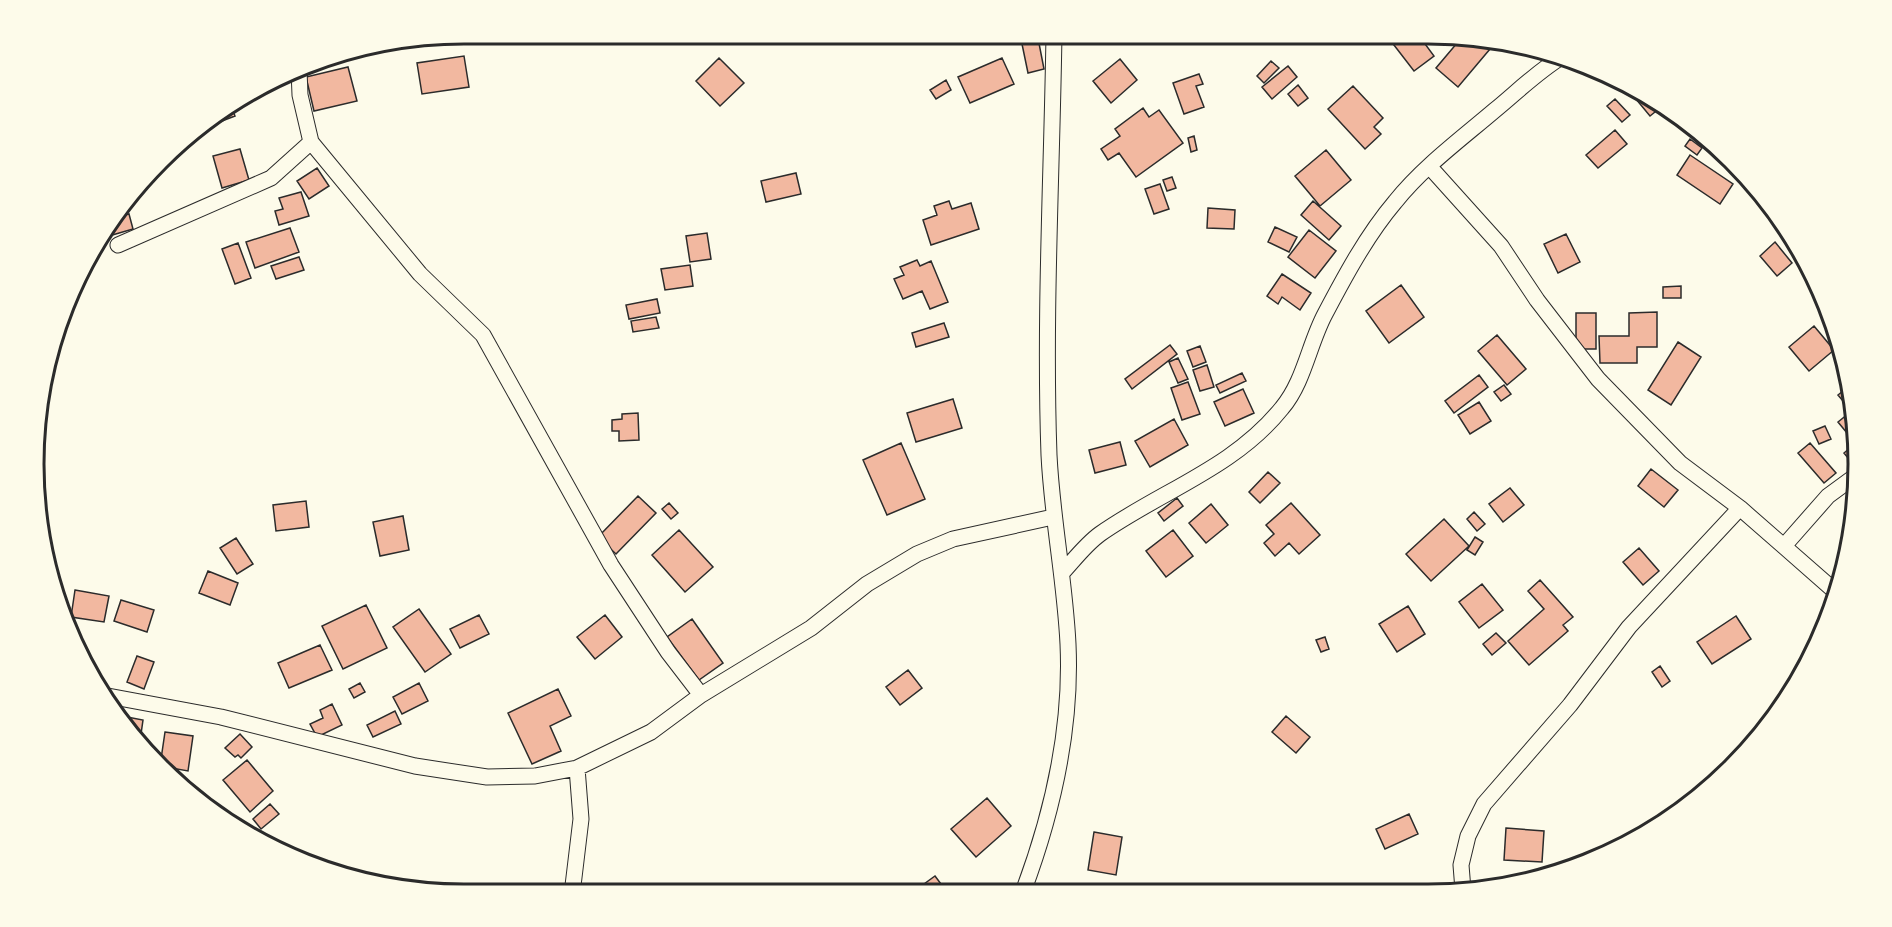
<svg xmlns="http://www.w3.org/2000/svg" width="1892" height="927" viewBox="0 0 1892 927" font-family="'DM Sans',sans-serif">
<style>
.building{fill:#f2b8a0;stroke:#2b2b2b;stroke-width:1.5}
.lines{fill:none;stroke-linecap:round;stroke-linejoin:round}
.minor-casing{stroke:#2b2b2b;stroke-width:17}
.minor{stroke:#fdfbea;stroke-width:15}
.rim{fill:none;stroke:#2b2b2b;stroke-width:3}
</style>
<rect width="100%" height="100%" fill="#fdfbea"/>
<path class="building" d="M1025,33H1037L1044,69L1028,73L1022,44L1027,43Z
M1390,33L1396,40L1406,33H1417L1434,56L1414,71L1387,36Z
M1463,36L1478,38L1490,49L1458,87L1436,68Z
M464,56L469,87L422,94L417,63Z
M719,58L744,83L720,106L696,81Z
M1002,58L1014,84L970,103L958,77Z
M1120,59L1137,80L1111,103L1093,81Z
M1271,61L1279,68L1264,83L1257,76Z
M1288,66L1297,77L1272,99L1262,87Z
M348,67L357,101L314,111L306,77Z
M1199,74L1203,84L1196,86L1204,107L1184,114L1173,83Z
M946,80L951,90L936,99L930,90Z
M1298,85L1308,98L1298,106L1288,94Z
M1353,86L1383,118L1374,127L1381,134L1365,149L1328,109Z
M1636,89L1665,104L1650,116L1631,93Z
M1615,99L1630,115L1622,122L1607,106Z
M231,106L235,116L193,132L201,122Z
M1143,108L1149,117L1159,110L1183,143L1136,177L1119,153L1108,160L1101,149L1120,136L1115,129Z
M1615,130L1627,144L1598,168L1586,155Z
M1194,136L1197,150L1191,152L1188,138Z
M1690,139L1702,148L1697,155L1685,146Z
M240,149L249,180L222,188L213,156Z
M1326,150L1351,180L1320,206L1295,176Z
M1690,155L1733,184L1720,204L1677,175Z
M317,168L329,186L309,199L297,181Z
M796,173L801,194L766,202L761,181Z
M1172,177L1176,188L1167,191L1163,180Z
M1160,184L1169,209L1154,214L1145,189Z
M301,192L309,216L279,225L275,211L283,209L279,198Z
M949,201L952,209L971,203L979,229L931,245L923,220L937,215L934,206Z
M1313,201L1341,226L1329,240L1301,215Z
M1208,208L1235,210L1234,229L1207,228Z
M129,214L133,229L102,238L101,233L111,218Z
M1275,227L1297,237L1289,252L1268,242Z
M290,228L299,252L255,268L246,242Z
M1309,230L1336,251L1315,278L1288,257Z
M707,233L711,259L690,262L686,236Z
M1566,234L1580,262L1558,273L1544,244Z
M1775,242L1792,263L1777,276L1760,256Z
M238,243L251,278L235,284L222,249Z
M299,257L304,270L276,279L271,266Z
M917,260L920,266L931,261L948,302L930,309L922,291L903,299L894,279L904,275L900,267Z
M690,265L693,286L665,290L661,269Z
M1282,274L1311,293L1300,310L1282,297L1278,304L1267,296Z
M1401,285L1424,317L1389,343L1366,311Z
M1681,286V298H1663V287Z
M657,299L660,313L629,319L626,305Z
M1657,312V347H1637V363H1600L1599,336H1629V313Z
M1576,313H1596V349H1576Z
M656,317L659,328L633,332L631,321Z
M944,323L949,337L916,347L912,333Z
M1814,326L1834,350L1809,371L1789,347Z
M1497,335L1526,369L1507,385L1478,351Z
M1678,342L1701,357L1671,405L1648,390Z
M1170,345L1177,354L1132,389L1125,379Z
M1200,346L1206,362L1193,367L1187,351Z
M1178,358L1188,379L1178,383L1169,362Z
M1207,365L1214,387L1200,391L1193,370Z
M1242,373L1246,381L1220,393L1216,385Z
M1479,375L1488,387L1454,413L1445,401Z
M1188,382L1200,414L1182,420L1171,388Z
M1504,385L1511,394L1501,401L1494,392Z
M1849,386L1852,389L1854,414L1838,395Z
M1243,389L1254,413L1225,426L1214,402Z
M953,399L962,428L916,442L907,413Z
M1479,402L1491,421L1470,434L1458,415Z
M638,413L639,440L619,441V431H612V420L622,419V414Z
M1848,414L1855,427L1847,433L1838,422Z
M1174,419L1188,445L1150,467L1135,441Z
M1825,426L1831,439L1819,444L1813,431Z
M1120,442L1126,465L1095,473L1089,450Z
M1857,442L1859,460L1853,464L1844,453Z
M901,443L925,499L887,515L863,460Z
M1810,443L1836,473L1824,483L1798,453Z
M1651,469L1678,490L1664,507L1638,486Z
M1268,472L1280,483L1260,503L1249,492Z
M1510,488L1524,505L1503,522L1489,504Z
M638,496L656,513L616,554L598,537Z
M1177,498L1183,506L1164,521L1158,513Z
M306,501L309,527L276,531L273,505Z
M669,503L678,513L671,519L662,509Z
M1291,503L1320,535L1299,554L1289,543L1275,556L1264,543L1274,534L1266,525Z
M1211,504L1228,525L1206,543L1189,523Z
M1474,512L1485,524L1477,531L1467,519Z
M403,516L409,550L380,556L373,522Z
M1444,519L1469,546L1431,581L1406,554Z
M679,530L713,567L685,592L652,555Z
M1173,530L1193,556L1166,577L1146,551Z
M1475,537L1483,542L1475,555L1467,550Z
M236,538L253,564L237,574L220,548Z
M1639,548L1659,571L1643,585L1623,562Z
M208,571L238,583L230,605L199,593Z
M1540,580L1573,617L1563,625L1568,631L1529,665L1508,641L1544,609L1528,591Z
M1482,584L1503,610L1479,628L1459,602Z
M75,590L109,596L104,622L71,617Z
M121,600L154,610L147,632L114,621Z
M366,605L387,648L343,669L322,626Z
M1408,606L1425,634L1397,652L1379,624Z
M419,609L451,654L425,672L393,627Z
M479,615L489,634L460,648L450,629Z
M605,615L622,637L595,659L577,637Z
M1736,616L1751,639L1712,664L1697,642Z
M692,619L723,663L699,680L667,637Z
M1496,633L1506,643L1492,655L1483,644Z
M1325,637L1329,649L1321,652L1316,640Z
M320,645L332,670L289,688L278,663Z
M137,656L154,662L144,689L127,682Z
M1660,666L1670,681L1662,687L1652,672Z
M908,670L922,688L900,705L886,687Z
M360,683L365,692L354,698L349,689Z
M419,683L428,701L402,714L393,697Z
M558,689L571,716L550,726L561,751L532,764L508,713Z
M332,704L342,725L317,737L310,724L323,718L320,710Z
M395,711L401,724L373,737L367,725Z
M122,716L143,720L140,741Z
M1286,716L1310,737L1296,753L1272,732Z
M165,732L193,736L188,771L160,766Z
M240,734L252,747L241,758L238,755L235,757L225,748Z
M247,760L273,791L250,812L223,780Z
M987,798L1011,826L976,857L951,829Z
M270,804L279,814L261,829L253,819Z
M1409,814L1418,834L1385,849L1376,829Z
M1506,828L1544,831L1542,862L1504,860Z
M1094,832L1122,837L1116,875L1088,870Z
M935,876L947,892H913Z
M1214,886L1215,891H1187Z"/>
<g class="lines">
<defs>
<path id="minor" d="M299,70L300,95L311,142L420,274L483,335L611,565L668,652L701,695
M1429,166L1501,246L1537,300L1598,379L1680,463L1740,508L1837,593
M118,245L271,178L311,142
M1784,546L1828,496L1858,474
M1062,573C1074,560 1086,544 1100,534C1161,491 1234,468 1282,408C1304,382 1309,344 1325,314C1345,276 1367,235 1395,202C1423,167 1461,139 1495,110C1517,92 1538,71 1563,56
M108,696L221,717L415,766L487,777L535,776L577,768L651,732L701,695L811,628L867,584L917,554L953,539L1053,517
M1463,890L1461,865L1468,836L1484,804L1570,705L1629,627L1740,508
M1023,892C1053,812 1072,730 1068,644C1065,581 1052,518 1049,455C1044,314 1052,173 1054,33
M572,894L581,819L577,768"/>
</defs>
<use href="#minor" class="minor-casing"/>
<use href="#minor" class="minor"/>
</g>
<path d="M0 0H1892V927H0ZM464 44H1428A420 420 0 0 1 1848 464V464A420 420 0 0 1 1428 884H464A420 420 0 0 1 44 464V464A420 420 0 0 1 464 44Z" fill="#fdfbea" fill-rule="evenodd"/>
<path class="rim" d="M464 44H1428A420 420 0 0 1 1848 464V464A420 420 0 0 1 1428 884H464A420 420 0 0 1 44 464V464A420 420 0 0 1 464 44Z"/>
</svg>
